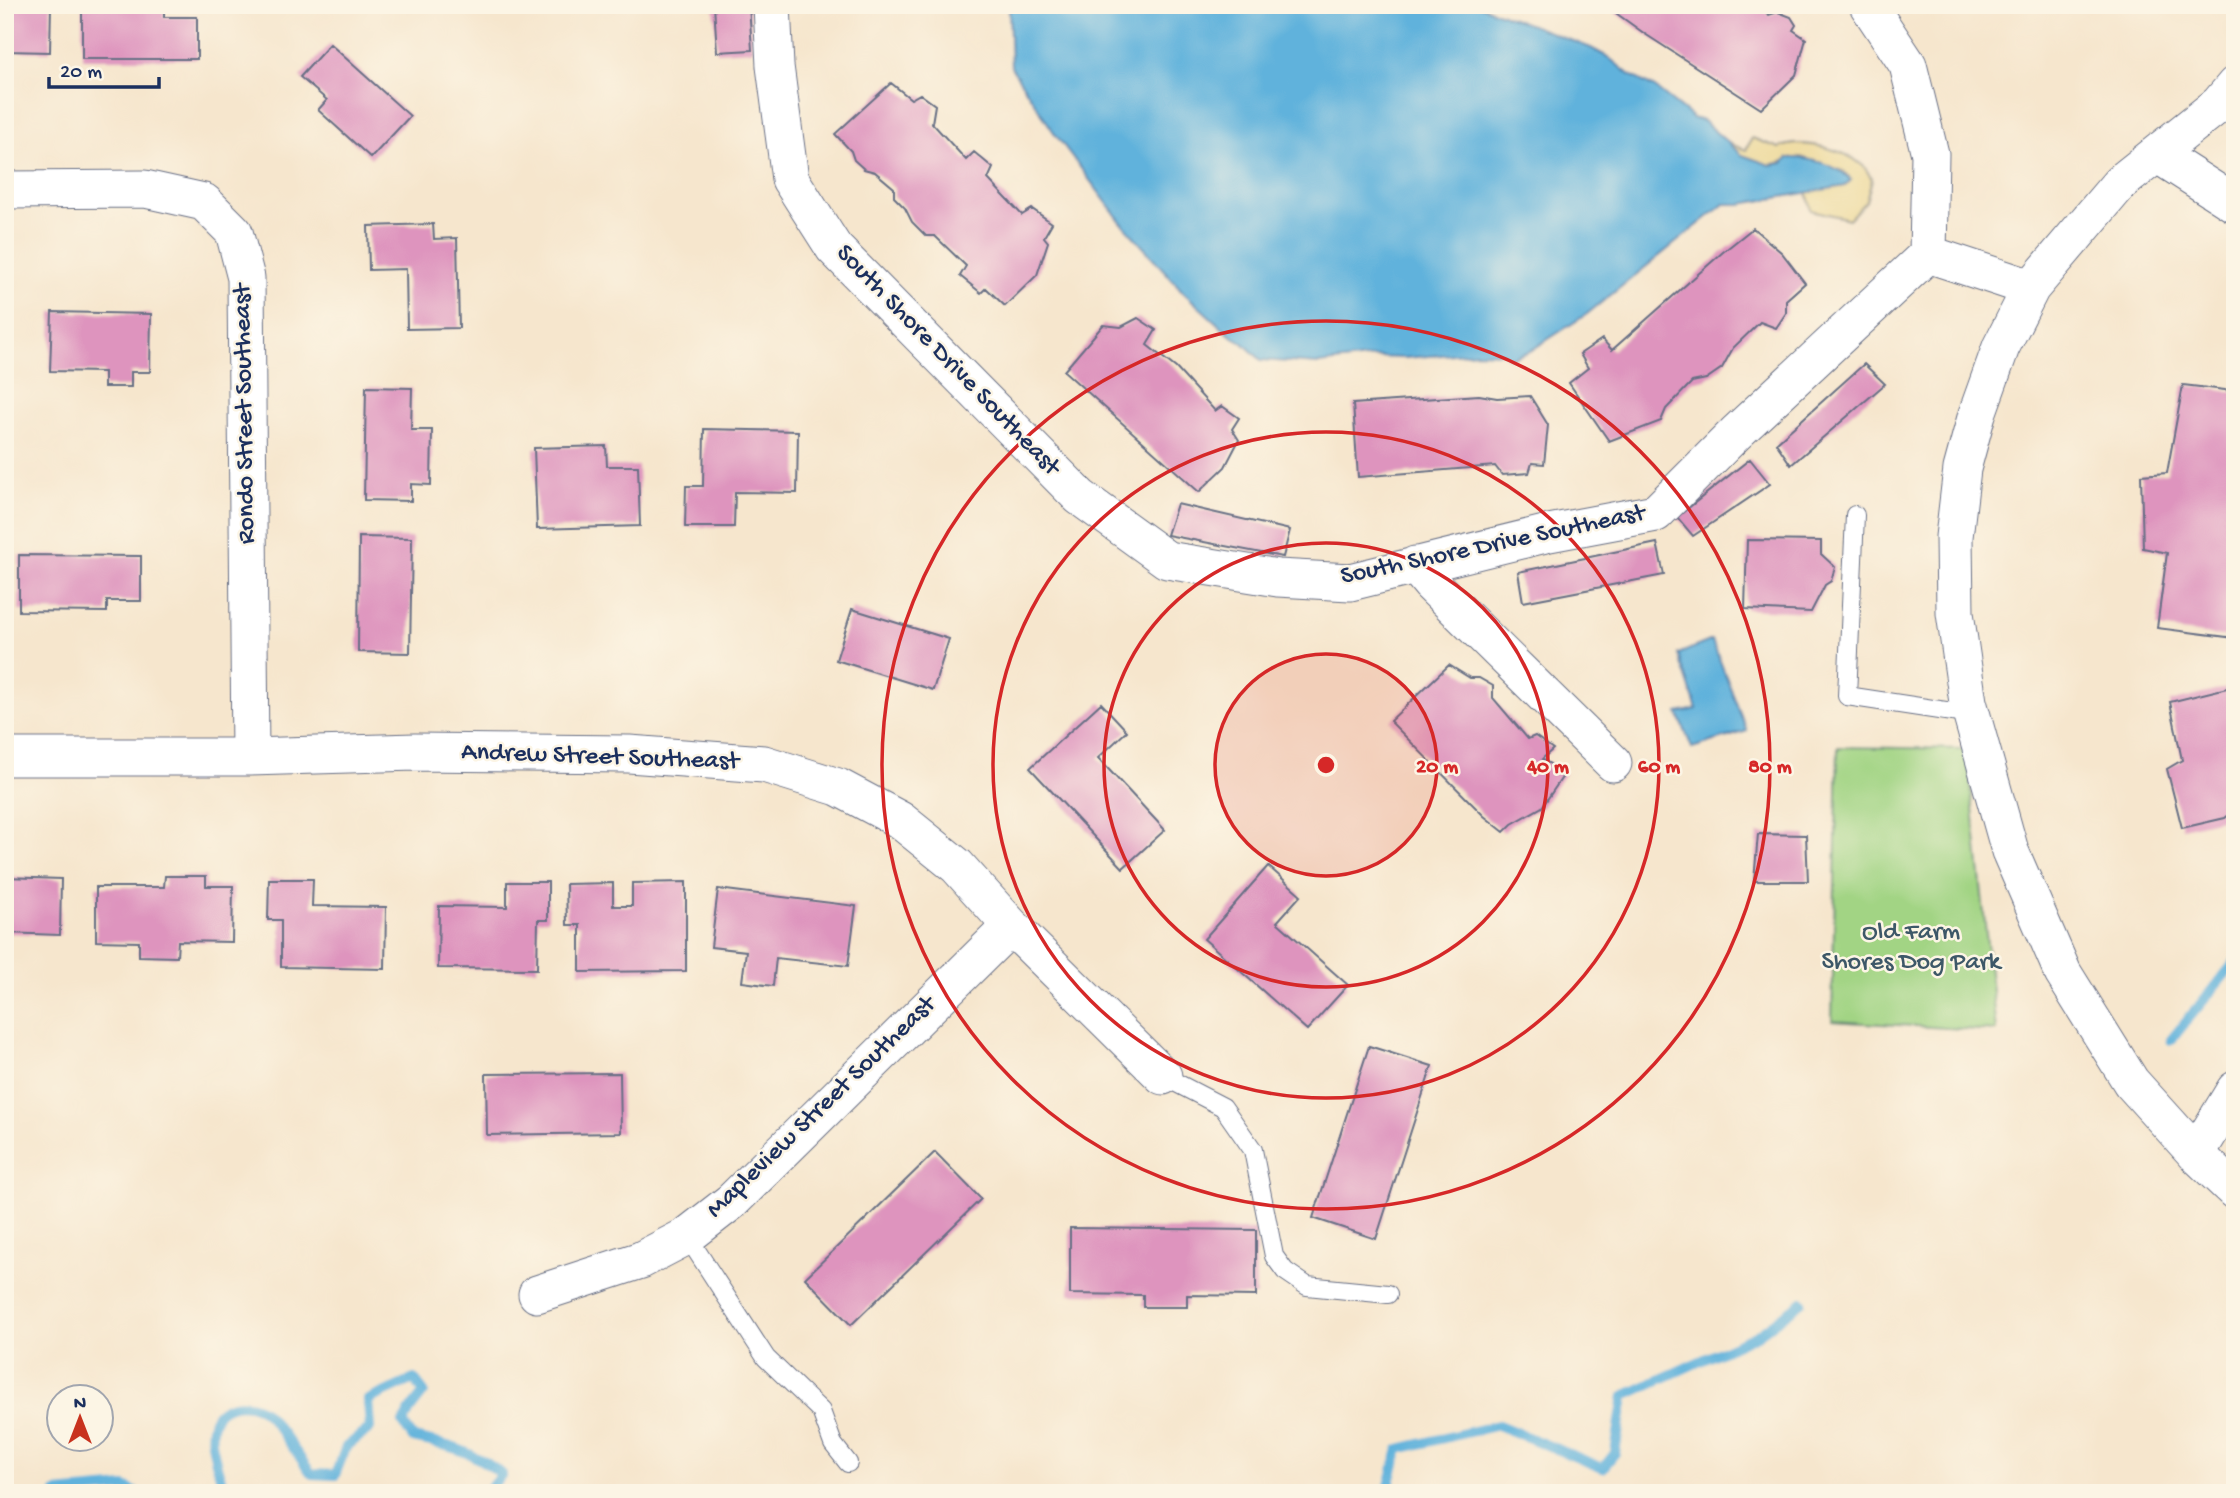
<svg xmlns="http://www.w3.org/2000/svg" width="2240" height="1498" viewBox="0 0 2240 1498" font-family="'Gochi Hand',sans-serif">
<style>
.green{fill:#a2d484;stroke:#5e8271;stroke-width:2}
.sand{fill:#eeda9e;stroke:#84847e;stroke-width:2}
.water{fill:#61b2dc;stroke:#3e709d;stroke-width:2}
.lines{fill:none;stroke-linecap:round;stroke-linejoin:round}
.stream{stroke:#61b2dc;stroke-width:10}
.building{fill:#de94be}
.lane-casing{stroke:#686f85;stroke-width:20}
.street-casing{stroke:#686f85;stroke-width:39}
.lane{stroke:#fff;stroke-width:18}
.street{stroke:#fff;stroke-width:37}
.ring{fill:none;stroke:#d62828;stroke-width:3.5}
.labels{text-anchor:middle;dominant-baseline:central;stroke-width:5;stroke-linejoin:round;paint-order:stroke}
.street-label{font-size:26px;fill:#1b2f5e;stroke:#fcf5e5}
.park-label{font-size:26px;fill:#3d5868;stroke:#fcf5e5}
.centre{fill:#d62828;stroke:#fcf5e5;stroke-width:3.5}
.ring-label{font-size:21px;text-anchor:middle;font-weight:bold;fill:#d62828;stroke:#fcf5e5;stroke-width:5;stroke-linejoin:round;paint-order:stroke}
</style>
<rect width="100%" height="100%" fill="#fcf5e5"/>
<filter id="ink" filterUnits="userSpaceOnUse"><feTurbulence type="fractalNoise" baseFrequency=".0143" numOctaves="2"/><feDisplacementMap in="SourceGraphic" scale="14" xChannelSelector="R" yChannelSelector="G"/><feConvolveMatrix kernelMatrix="1 2 1 2 8 2 1 2 1" color-interpolation-filters="sRGB"/></filter>
<filter id="wash" filterUnits="userSpaceOnUse"><feTurbulence type="fractalNoise" baseFrequency=".00686" numOctaves="4" result="noise"/><feDisplacementMap in="SourceGraphic" scale="28" xChannelSelector="R" yChannelSelector="G"/><feGaussianBlur stdDeviation="1.57" result="paint"/><feColorMatrix in="noise" values="0 0 0 0 0 0 0 0 0 0 0 0 0 0 0 0 0 1.4 0 .05"/><feComposite in="paint" operator="in"/></filter>
<g filter="url(#wash)">
<rect width="100%" height="100%" fill="#f6e6cd"/>
<path class="green" d="M1838,747L1967,749L1996,1031L1832,1021Z"/>
<path class="sand" d="M1752,138L1779,148C1801,138 1844,149 1862,165C1866,168 1869,175 1872,179L1866,201L1849,219L1811,210L1807,191L1845,186L1851,180L1843,171L1801,157L1770,165L1742,155L1728,143L1746,150Z"/>
<path class="water" d="M1009,5H1479L1591,48L1608,57L1630,75L1655,88L1693,118L1703,121L1742,155L1770,165L1783,163L1788,158C1810,157 1835,164 1851,180L1845,186L1741,204H1724L1587,314L1530,351L1511,358L1503,353L1478,352L1404,358L1374,357L1319,364L1261,360L1242,342L1230,335L1184,293L1122,223L1055,134L1011,67Z
M1712,640L1747,731L1692,748L1678,713L1697,709L1678,654Z"/>
<g class="lines">
<path class="stream" d="M2171,1040L2235,962
M56,1493L125,1487L137,1493
M212,1493L222,1483C216,1460 198,1416 230,1406C239,1403 253,1404 262,1410C272,1416 302,1461 312,1474L335,1475L346,1447L370,1428L368,1400L414,1379L424,1392L410,1410L403,1423L413,1438C451,1446 470,1450 502,1474L486,1493
M1387,1493L1399,1449L1498,1425L1603,1468L1615,1453L1624,1396L1757,1335L1802,1302"/>
</g>
<g id="blocks">
<path class="building" d="M5,5H51L50,52L5,51Z
M82,5H164V17H197V59H82Z
M714,5H749L752,50L717,52Z
M1616,5H1755L1769,15L1778,12L1791,17L1796,25L1793,30L1806,39L1796,75L1761,109L1645,34L1613,11Z
M330,44L410,116L371,158L318,110L327,100L300,77Z
M891,83L911,99L920,94L935,105L932,123L966,160L974,152L993,168L988,179L1022,215L1032,209L1052,223L1044,237L1048,242L1037,275L1005,306L986,288L981,293L960,276L966,266L935,236H926L912,222L905,208L894,197V188L875,172L864,169L854,160L851,151L835,134Z
M433,224L434,239L457,238L459,328L407,329L406,269L369,270L368,226Z
M1753,228L1782,253L1805,283L1786,300V313L1776,328L1760,322L1733,348L1722,368L1706,379L1692,382L1666,409L1661,421L1609,441L1569,383L1588,368L1580,354L1602,339L1612,350L1723,252Z
M52,312L151,314L150,372H131V387H104V372L50,371Z
M1138,318L1156,330L1147,345L1176,368L1215,411L1222,406L1239,418L1232,429L1239,440L1225,467L1199,492L1064,371L1103,325L1121,327Z
M1864,364L1885,384L1791,465L1776,443Z
M2183,385L2225,390L2235,393V638L2157,628L2167,553L2143,548L2141,475L2167,473Z
M366,387L412,388L411,430H432L431,485L411,484V501L364,500Z
M1479,395L1497,398L1530,396L1548,425L1544,464L1532,463L1529,473L1502,475L1495,466L1358,477L1353,404Z
M704,429L798,431L797,493L735,492L734,527H685L686,486H703Z
M606,446L607,466H638L640,526L537,529L534,448Z
M1750,459L1770,484L1693,536L1677,517Z
M1177,504L1290,530L1283,557L1167,535Z
M359,537L412,538L410,653L358,652Z
M1747,540L1821,541V554L1835,567L1831,581L1825,585L1811,612L1745,609Z
M1657,543L1664,575L1523,602L1518,572Z
M19,555L141,556V601H107V612L19,611Z
M852,609L949,639L933,690L836,660Z
M1449,665L1470,678H1479L1493,686V698L1528,739L1535,736L1553,749L1542,759L1565,773L1542,807L1512,824L1504,832L1484,816L1390,721Z
M2235,686V810L2225,818L2182,828L2167,769L2182,760L2170,702Z
M1101,703L1127,731L1098,758L1165,830L1123,868L1030,768Z
M1758,834L1806,835L1808,881H1754Z
M1268,866L1301,895L1277,922L1348,985L1307,1030L1204,939Z
M165,876H206V886H233L232,942L178,941L177,957L139,956V942L96,941V887H164Z
M5,877L61,879L60,935L5,933Z
M269,879H313L312,906L386,907L385,969L281,967V920H268Z
M507,882H548V920H538L537,969L438,968L439,906L507,907Z
M686,882V971L580,972V925H567L566,884L613,883V906H632V883Z
M718,889L856,906L848,966L776,958L773,986L742,982L746,951L711,947Z
M1369,1046L1432,1066L1376,1239L1313,1218Z
M620,1073L621,1133L487,1135L486,1074Z
M935,1152L981,1199L851,1325L805,1278Z
M1070,1228L1256,1230V1296L1187,1295V1307H1143V1295L1070,1294Z"/>
</g>
</g>
<g filter="url(#ink)">
<use href="#blocks" fill-opacity="0" stroke="#686f85" stroke-width="2"/>
<g class="lines">
<defs>
<path id="lane" d="M1855,515L1847,696L1972,715
M1163,1076L1223,1107L1253,1150L1274,1256L1285,1271L1307,1286L1388,1294
M687,1236L766,1358L821,1411L833,1444L848,1463"/>
<path id="street" d="M772,5L775,66L790,179L834,248L1080,497L1167,560L1278,578L1350,582L1549,533L1656,513L1736,433L1928,254
M1868,5L1908,65L1930,154L1928,254
M2235,85L2219,104L2120,183L2031,288L2001,347L1977,414L1962,469L1954,537L1955,613L1968,702L2010,851L2063,973L2131,1082L2196,1154L2235,1191
M2157,154L2235,204
M5,190L145,189L204,202L234,232L246,278L250,757
M1928,254L2031,288
M1415,565L1430,583L1613,763
M5,757H250L415,752L629,754L764,764L838,787L900,820L957,866L1011,926L1163,1076
M2196,1154L2235,1090
M537,1294L641,1260L687,1236L732,1201L1011,926"/>
</defs>
<use href="#lane" class="lane-casing"/>
<use href="#street" class="street-casing"/>
<use href="#lane" class="lane"/>
<use href="#street" class="street"/>
</g>
</g>
<circle cx="1326" cy="765" r="111" fill="#d62828" fill-opacity=".12"/>
<g class="ring">
<circle cx="1326" cy="765" r="111"/>
<circle cx="1326" cy="765" r="222"/>
<circle cx="1326" cy="765" r="333"/>
<circle cx="1326" cy="765" r="444"/>
</g>
<g class="labels">
<g class="street-label">
<text transform="translate(947 361) rotate(46)">South Shore Drive Southeast</text>
<text transform="translate(246 414) rotate(-91)">Rondo Street Southeast</text>
<text transform="translate(1493 546) rotate(-12)">South Shore Drive Southeast</text>
<text transform="translate(600 758) rotate(2)">Andrew Street Southeast</text>
<text transform="translate(822 1108) rotate(-44)">Mapleview Street Southeast</text>
</g>
<g class="park-label">
<text x="1911" y="933">Old Farm<tspan x="1911" dy="30">Shores Dog Park</tspan></text>
</g>
</g>
<circle cx="1326" cy="765" r="10" class="centre"/>
<g class="ring-label">
<text x="1437" y="772">20 m</text>
<text x="1548" y="772">40 m</text>
<text x="1659" y="772">60 m</text>
<text x="1770" y="772">80 m</text>
</g>
<rect width="2240" height="1498" fill="none" stroke="#fcf5e5" stroke-width="28"/>
<g transform="translate(80 1418)"><circle r="33" fill="#fcf5e5" stroke="#a2a6af" stroke-width="2"/>
<path d="M0-5L12 26L0 18L-12 26Z" fill="#c8321e"/>
<text y="-10" font-size="19" font-weight="bold" text-anchor="middle" fill="#1b2f5e">N</text>
</g>
<path d="M49 77v10h110v-10" fill="none" stroke="#1b2f5e" stroke-width="3.5"/>
<text x="60" y="77" font-size="21" fill="#1b2f5e" stroke="#fcf5e5" stroke-width="5" paint-order="stroke">20 m</text>
</svg>
